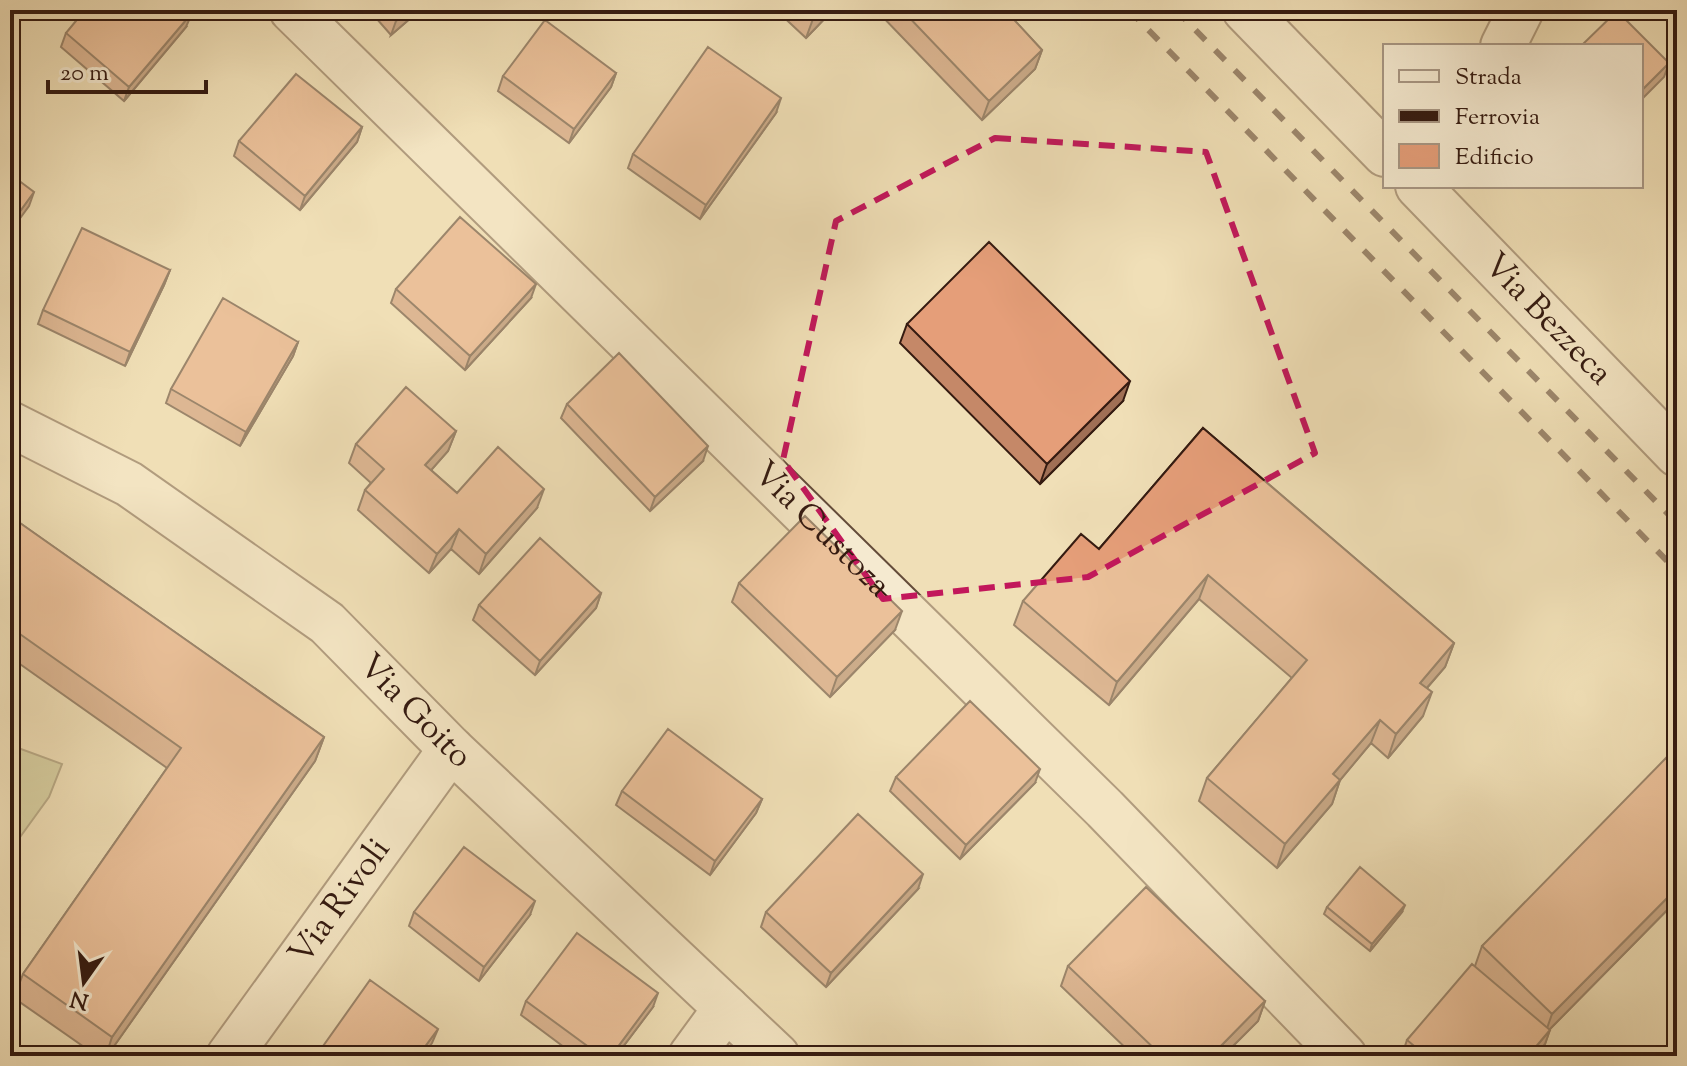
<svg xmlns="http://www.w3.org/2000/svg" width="1687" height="1066" viewBox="0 0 1687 1066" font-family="'Sorts Mill Goudy',serif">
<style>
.green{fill:#bcc18d;stroke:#786e4f;stroke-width:2}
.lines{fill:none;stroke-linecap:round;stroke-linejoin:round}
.street-casing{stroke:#644c3a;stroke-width:48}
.street{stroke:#f5ead0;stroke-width:44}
.rail{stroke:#351b11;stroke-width:6;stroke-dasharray:14 14;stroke-linecap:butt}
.wall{fill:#c58868;stroke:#351b11;stroke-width:2}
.shaded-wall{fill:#a06f55;stroke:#351b11;stroke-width:2}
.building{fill:#e59e79;stroke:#351b11;stroke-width:2}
.marked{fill:none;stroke:#c2185b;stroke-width:6;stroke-dasharray:16 10;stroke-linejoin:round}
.labels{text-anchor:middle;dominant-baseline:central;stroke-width:7;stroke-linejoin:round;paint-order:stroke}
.street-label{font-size:34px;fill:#351b11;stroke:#f5ead0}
</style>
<rect width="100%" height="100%" fill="#f0dfb7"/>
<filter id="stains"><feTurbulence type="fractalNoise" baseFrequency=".0025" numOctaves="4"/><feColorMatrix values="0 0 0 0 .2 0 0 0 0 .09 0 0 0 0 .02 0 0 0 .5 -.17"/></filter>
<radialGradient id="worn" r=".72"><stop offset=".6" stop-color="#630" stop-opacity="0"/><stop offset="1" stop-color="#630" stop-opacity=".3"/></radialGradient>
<path class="green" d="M10,745L62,764L49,797L10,851Z"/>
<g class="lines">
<defs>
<g id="street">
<path id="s1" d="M292,10L1105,809L1344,1056"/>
<path d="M1245,10L1385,154"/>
<path d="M1503,46L1521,10"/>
<path id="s2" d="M1418,186L1677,454"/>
<path id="s3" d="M10,424L129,484L327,623L451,749L777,1056"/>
<path id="s4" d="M229,1056L451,749"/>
<path d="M691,1056L726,1008"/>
</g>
</defs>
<use href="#street" class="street-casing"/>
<use href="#street" class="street"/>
<path class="rail" d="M1129,10L1677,571
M1176,10L1677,523"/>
</g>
<path class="wall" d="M369,10H420L391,35Z
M776,10H833L806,38Z
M876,10H1005L1042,50L1035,69L982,120Z
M186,27L124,101L61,47L66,33Z
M616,73L611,87L569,143L498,91L503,76Z
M776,113L700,219L628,168L633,154Z
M362,127L357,142L300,210L234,156L239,141Z
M170,270L164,285L125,366L38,324L43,310Z
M396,289L531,298L465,370L391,303Z
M907,324L1123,401L1040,484L900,343Z
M298,342L293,356L240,446L166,403L171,389Z
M567,404L703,461L650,511L561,418Z
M1203,428L1454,643L1445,667L1427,688L1423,716L1388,758L1371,743L1340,780L1332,804L1277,868L1199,801L1207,778L1292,678L1199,599L1109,705L1014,625L1023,601L1099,549Z
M456,431L448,451L431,470L457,493L537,508L479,574L451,549L429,573L358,510L365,490L371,483L349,463L356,444Z
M10,516L324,737L315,761L107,1056H97L14,998L23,974L167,768L10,657Z
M739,583L895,630L830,697L732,602Z
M601,593L596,608L535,675L473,620L479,605Z
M1677,768V900L1550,1029L1545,1044L1535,1056H1404L1402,1055L1407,1040L1475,966L1482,946Z
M896,777L1035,783L960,859L890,791Z
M622,791L762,799L756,813L710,875L616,805Z
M918,889L826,987L761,927L766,912Z
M1327,907L1402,912L1370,951L1324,914Z
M414,912L530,915L479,981L409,926Z
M1068,966L1265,1001L1258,1021L1223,1056H1134L1061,986Z
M526,1001L653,1007L616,1056H576L521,1015Z"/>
<path class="shaded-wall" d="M408,10H420L391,35L396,21Z
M822,10H833L806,38L813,19Z
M192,13L186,27L124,101L129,87Z
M1042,50L1035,69L982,120L989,101Z
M1669,63L1664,77L1641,100V91Z
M616,73L611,87L569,143L574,129Z
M781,98L776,113L700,219L706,205Z
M362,127L357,142L300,210L305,196Z
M34,192L29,206L10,232V225Z
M170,270L164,285L125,366L130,352Z
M536,284L531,298L465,370L470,356Z
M298,342L293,356L240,446L246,432Z
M1130,381L1123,401L1040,484L1047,464Z
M456,431L448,451L418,485L425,465Z
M708,446L703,461L650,511L655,497Z
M544,489L537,508L479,574L486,554Z
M459,529L451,549L429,573L437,554Z
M1208,575L1199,599L1109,705L1117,682Z
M601,593L596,608L535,675L540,661Z
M902,611L895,630L830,697L837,677Z
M1454,643L1445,667L1411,706L1420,683Z
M1432,692L1423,716L1388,758L1396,734Z
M1380,720L1371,743L1331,791L1340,780L1332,804L1277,868L1285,844L1333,774Z
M324,737L315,761L107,1056H106L112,1037Z
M1040,769L1035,783L960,859L966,845Z
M762,799L756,813L710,875L715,861Z
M923,874L918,889L826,987L831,973Z
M1677,888V900L1545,1034L1552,1014Z
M535,901L530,915L479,981L484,967Z
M1405,905L1402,912L1370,951L1372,944Z
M658,993L653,1007L616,1056H611Z
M1265,1001L1258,1021L1223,1056H1211Z
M438,1029L432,1043L423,1056H418Z
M1550,1030L1545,1044L1535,1056H1528Z"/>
<path class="building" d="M85,10H188L192,13L129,87L66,33Z
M387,10H408L396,21Z
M804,10H822L813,19Z
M902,10H1005L1042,50L989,101Z
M1617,11L1669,63L1641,91V46H1581Z
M545,20L616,73L574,129L503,76Z
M708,47L781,98L706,205L633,154Z
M296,74L362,127L305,196L239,141Z
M10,174L34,192L10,225Z
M460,217L536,284L470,356L396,289Z
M82,228L170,270L130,352L43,310Z
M989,242L1130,381L1047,464L907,324Z
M223,298L298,342L246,432L171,389Z
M619,353L708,446L655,497L567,404Z
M406,387L456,431L425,465L457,493L498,447L544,489L486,554L459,529L437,554L365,490L384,469L356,444Z
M1203,428L1454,643L1420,683L1432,692L1396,734L1380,720L1333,774L1340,780L1285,844L1207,778L1307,660L1208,575L1117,682L1023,601L1081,534L1099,549Z
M10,516L324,737L112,1037L23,974L181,748L10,627Z
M805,516L902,611L837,677L739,583Z
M540,538L601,593L540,661L479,605Z
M970,701L1040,769L966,845L896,777Z
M668,729L762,799L715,861L622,791Z
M1666,758L1677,768V888L1552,1014L1482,946Z
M858,814L923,874L831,973L766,912Z
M464,847L535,901L484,967L414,912Z
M1360,867L1405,905L1372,944L1327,907Z
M1146,887L1265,1001L1211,1056H1162L1068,966Z
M577,933L658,993L611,1056H601L526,1001Z
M1472,964L1550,1030L1528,1056H1426L1407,1040Z
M370,980L438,1029L418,1056H316Z"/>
<path d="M0 0H1687V1066H0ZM995,138L1206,152L1315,453L1088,577L883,599L783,460L836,221Z" fill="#f0dfb7" fill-opacity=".55" fill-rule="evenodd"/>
<path class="marked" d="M995,138L1206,152L1315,453L1088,577L883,599L783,460L836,221Z"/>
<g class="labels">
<g class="street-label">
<text stroke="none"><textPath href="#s2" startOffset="186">Via Bezzeca</textPath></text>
<text stroke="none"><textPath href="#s1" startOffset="742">Via Custoza</textPath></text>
<text stroke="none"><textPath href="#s3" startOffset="500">Via Goito</textPath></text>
<text stroke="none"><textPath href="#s4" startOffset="190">Via Rivoli</textPath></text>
</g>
</g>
<rect width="1687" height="1066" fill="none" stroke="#f0dfb7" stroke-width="40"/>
<rect x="12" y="12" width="1663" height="1042" fill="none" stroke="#351b11" stroke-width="4"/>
<rect x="20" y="20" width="1647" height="1026" fill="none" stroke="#351b11" stroke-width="2"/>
<rect x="1383" y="44" width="260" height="144" fill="#f5ead0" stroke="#a89784" stroke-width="2"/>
<rect x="1399" y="70" width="40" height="12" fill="#f5ead0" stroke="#a89784" stroke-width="2"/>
<text x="1455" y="84" font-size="24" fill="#351b11">Strada</text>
<rect x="1399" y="110" width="40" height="12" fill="#351b11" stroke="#a89784" stroke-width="2"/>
<text x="1455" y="124" font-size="24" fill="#351b11">Ferrovia</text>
<rect x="1399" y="144" width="40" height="24" fill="#e59e79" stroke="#a89784" stroke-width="2"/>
<text x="1455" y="164" font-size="24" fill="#351b11">Edificio</text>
<g transform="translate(84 982) rotate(194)" stroke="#f5ead0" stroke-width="6" paint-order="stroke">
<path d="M0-6L14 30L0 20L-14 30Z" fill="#351b11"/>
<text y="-12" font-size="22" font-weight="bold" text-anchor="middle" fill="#351b11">N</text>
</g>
<path d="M48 80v12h158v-12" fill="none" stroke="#351b11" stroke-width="4"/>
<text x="60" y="80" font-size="24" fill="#351b11" stroke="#f5ead0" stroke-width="6" paint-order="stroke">20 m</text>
<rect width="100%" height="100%" filter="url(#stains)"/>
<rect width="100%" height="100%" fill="url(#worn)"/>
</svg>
